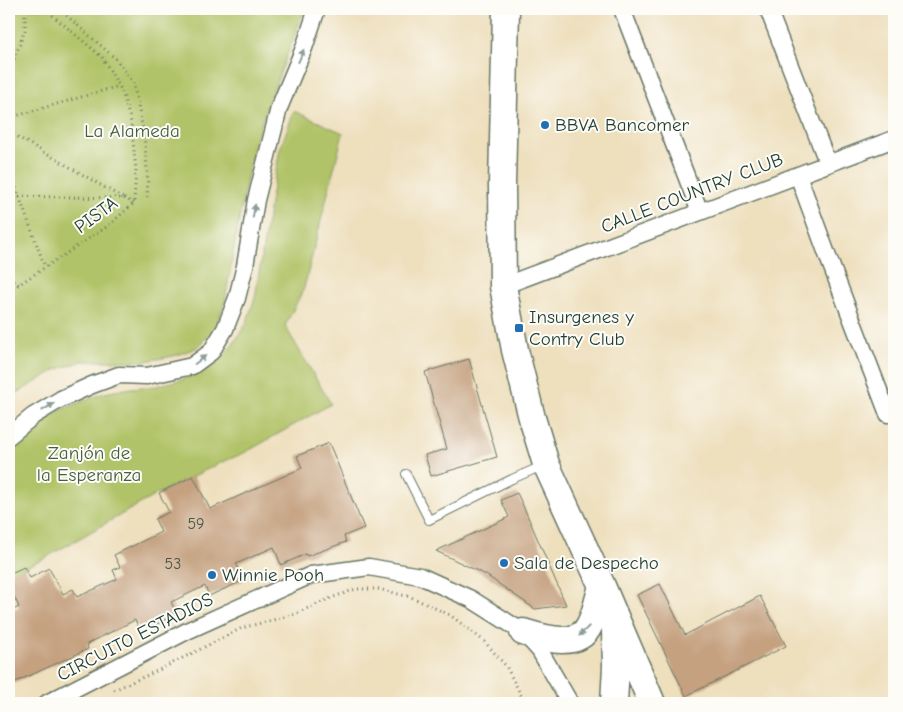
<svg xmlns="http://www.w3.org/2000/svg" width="903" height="712" viewBox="0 0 903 712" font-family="'Comic Neue',sans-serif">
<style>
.green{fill:#b1c367;stroke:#68804e}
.building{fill:#c5a180}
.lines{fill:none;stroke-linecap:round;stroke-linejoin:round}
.service-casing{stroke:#677664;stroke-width:10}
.minor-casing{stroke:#677664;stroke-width:19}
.trunk-casing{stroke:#677664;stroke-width:29}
.path{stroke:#677664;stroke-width:3;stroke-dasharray:1 4;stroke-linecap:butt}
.service{stroke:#fff;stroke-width:8}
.minor{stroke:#fff;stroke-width:16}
.trunk{stroke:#fff;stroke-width:26}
.oneway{fill:#8f9e9a}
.poi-dot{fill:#1f6fb2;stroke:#fdfcf7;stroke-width:2}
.labels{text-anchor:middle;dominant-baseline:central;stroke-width:4;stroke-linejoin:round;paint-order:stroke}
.number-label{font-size:16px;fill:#485647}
.poi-label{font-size:19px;fill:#1f3d34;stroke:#fdfcf7;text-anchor:start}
.park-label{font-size:19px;fill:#445e41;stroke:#fdfcf7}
.street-label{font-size:19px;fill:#1f3d34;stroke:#fdfcf7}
</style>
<rect width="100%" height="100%" fill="#fdfcf7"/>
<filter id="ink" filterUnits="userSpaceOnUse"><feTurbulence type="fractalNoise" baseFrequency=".02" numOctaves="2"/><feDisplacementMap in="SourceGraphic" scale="10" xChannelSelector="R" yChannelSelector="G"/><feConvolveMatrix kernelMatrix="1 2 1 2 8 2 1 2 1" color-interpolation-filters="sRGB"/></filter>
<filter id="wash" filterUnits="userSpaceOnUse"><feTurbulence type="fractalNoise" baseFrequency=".0096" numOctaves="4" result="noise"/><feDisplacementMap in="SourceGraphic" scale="20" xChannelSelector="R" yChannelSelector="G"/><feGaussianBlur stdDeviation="1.12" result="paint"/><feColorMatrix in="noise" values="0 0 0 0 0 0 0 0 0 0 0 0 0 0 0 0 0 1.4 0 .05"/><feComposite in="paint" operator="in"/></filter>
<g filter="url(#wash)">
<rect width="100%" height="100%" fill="#eedfbd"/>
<path class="green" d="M9,9H305L268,104L254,145L243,198L225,301L215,329L196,348L174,356L146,361H83L56,370L9,398Z
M294,111L343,133L304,288L285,326L331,404L246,452L218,464L159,493L43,559L9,574V453L58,411L104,393L131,388L156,386L184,379L211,367L232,346L246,324L255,298L270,203L280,149Z"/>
<g id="blocks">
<path class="building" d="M469,359L497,457L431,476L425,455L447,449L425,372Z
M329,443L364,528L344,536L346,542L307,556L306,554L281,565L274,547L236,564L244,580L209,596L205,586L171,602L177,614L141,632L135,620L87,644L88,649L9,685V612L19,607L9,586V574L24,567L30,578L49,568L63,594L73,589L77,597L117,579L113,570L120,567L114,555L161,532L155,519L169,512L159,493L193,476L210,509L302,468L297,456Z
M517,493L525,510L566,605L535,609L486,575L436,551L509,517L501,500Z
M660,584L685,635L760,596L786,646L686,696L637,595Z"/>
</g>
</g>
<g filter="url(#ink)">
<use href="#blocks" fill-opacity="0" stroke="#677664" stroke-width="1"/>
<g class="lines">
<defs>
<path id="service" d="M406,474L429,520L512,479L542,466"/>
<path id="minor" d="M622,9L700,212
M768,9L828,164
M798,175L828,257L888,414
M503,286L894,139
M9,436L33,416L61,399L92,385L119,375L147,376L192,366L211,352L225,329L237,298L245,266L256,200L279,108L304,48L317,9
M47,703L189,630L311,575L369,567L420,576L471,599L523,632L540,651L570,703"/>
<path id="trunk" d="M506,9L502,185L503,286L515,350L532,418L546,464L602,586L652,703
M523,632C543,638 579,650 590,624C596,612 598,599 602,586
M614,703L616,666L615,630"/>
</defs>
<use href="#service" class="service-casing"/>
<use href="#minor" class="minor-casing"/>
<use href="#trunk" class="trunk-casing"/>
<path class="path" d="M59,9L115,58L133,82L144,134L148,181L147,197
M9,17L19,9
M9,73L25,30V9
M9,118L119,86
M9,132L123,198
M9,169L45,267
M9,196L123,198L134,203
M9,279L19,285
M9,291L108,226L134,203L136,170L131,122L122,91L102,57L45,9
M114,690L159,670L242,628L292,615L331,598L356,589H378L411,597L450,615L484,641L506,666L525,703"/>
<use href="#service" class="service"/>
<use href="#minor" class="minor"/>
<use href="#trunk" class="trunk"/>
</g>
<defs><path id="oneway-solid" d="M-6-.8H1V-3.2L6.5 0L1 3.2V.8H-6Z" transform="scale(1.25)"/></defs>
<g class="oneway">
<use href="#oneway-solid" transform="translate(301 56) rotate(-67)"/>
<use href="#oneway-solid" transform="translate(254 211) rotate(-80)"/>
<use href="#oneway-solid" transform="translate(200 360) rotate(-37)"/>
<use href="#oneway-solid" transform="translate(48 407) rotate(-31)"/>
<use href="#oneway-solid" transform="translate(584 631) rotate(135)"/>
</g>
</g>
<g class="poi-dot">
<circle cx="545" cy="125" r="5"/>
<rect x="514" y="323" width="10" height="10" rx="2.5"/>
<circle cx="504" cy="563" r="5"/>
<circle cx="212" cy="575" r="5"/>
</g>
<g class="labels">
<g class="number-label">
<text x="196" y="524">59</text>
<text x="173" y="564">53</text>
</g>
<g class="poi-label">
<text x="555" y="125">BBVA Bancomer</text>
<text x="529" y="317">Insurgenes y<tspan x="529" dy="22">Contry Club</tspan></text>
<text x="514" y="563">Sala de Despecho</text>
<text x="222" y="575">Winnie Pooh</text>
</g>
<g class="park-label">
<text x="132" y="131">La Alameda</text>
<text x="89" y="453">Zanjón de<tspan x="89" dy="22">la Esperanza</tspan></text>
</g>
<g class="street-label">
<text transform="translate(692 193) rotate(-21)">CALLE COUNTRY CLUB</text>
<text transform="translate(96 215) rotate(-36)">PISTA</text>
<text transform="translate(135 637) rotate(-27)">CIRCUITO ESTADIOS</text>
</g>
</g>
<rect width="903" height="712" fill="none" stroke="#fdfcf7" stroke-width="30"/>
</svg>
